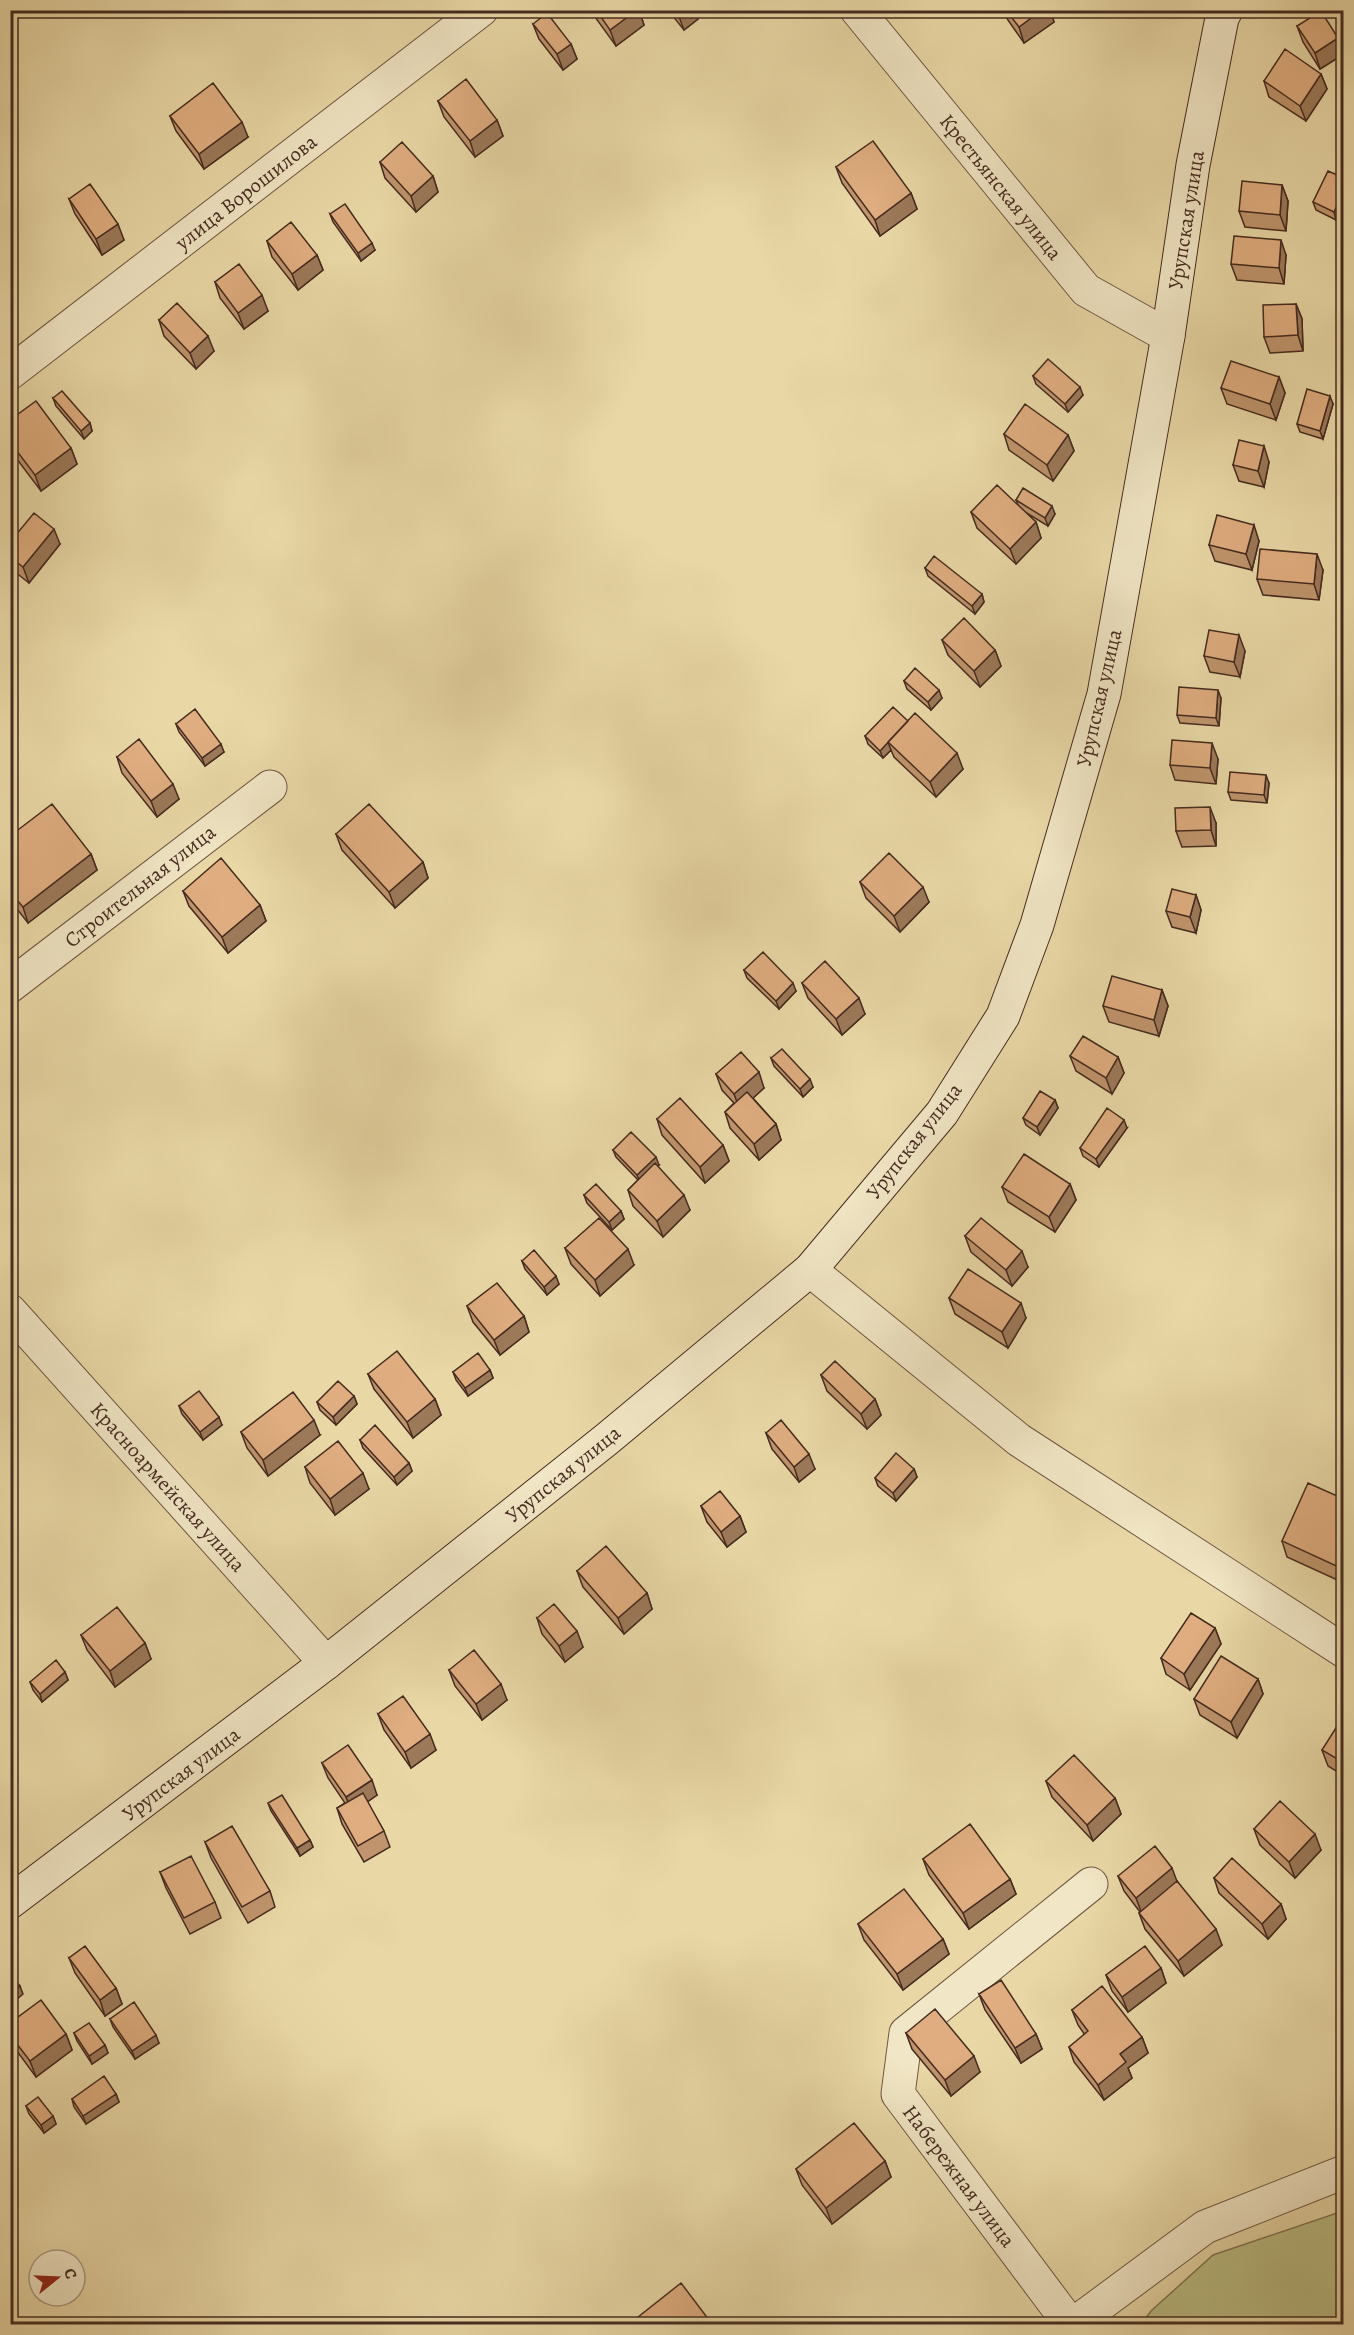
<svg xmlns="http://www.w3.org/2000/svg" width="1354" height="2335" viewBox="0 0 1354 2335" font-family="Alegreya,serif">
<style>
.green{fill:#bbbd83;stroke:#807452;stroke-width:1.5}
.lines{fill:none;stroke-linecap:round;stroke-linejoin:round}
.street-casing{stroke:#6e5642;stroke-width:35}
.secondary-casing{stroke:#452b20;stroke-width:35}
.street{stroke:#f1e6c5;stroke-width:33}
.secondary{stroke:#f1e6c5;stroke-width:33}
.wall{fill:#c0956d;stroke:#452b20;stroke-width:1.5}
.shaded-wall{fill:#9c7959;stroke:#452b20;stroke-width:1.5}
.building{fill:#dfad7f;stroke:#452b20;stroke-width:1.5}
.labels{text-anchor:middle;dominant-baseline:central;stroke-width:6;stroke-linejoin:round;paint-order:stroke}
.street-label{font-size:21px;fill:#452b20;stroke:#f1e6c5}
</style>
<rect width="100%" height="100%" fill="#e9d8a6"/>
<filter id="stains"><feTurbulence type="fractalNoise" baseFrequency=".00333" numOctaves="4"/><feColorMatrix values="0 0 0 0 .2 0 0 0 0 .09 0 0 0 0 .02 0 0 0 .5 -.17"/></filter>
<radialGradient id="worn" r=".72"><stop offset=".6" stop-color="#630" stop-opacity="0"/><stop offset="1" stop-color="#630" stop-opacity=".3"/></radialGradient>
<path class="green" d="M1343,2211V2324H1141L1151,2311L1213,2255Z"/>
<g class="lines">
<defs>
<path id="street" d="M857,10L1086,290L1168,336
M10,373L481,10
M10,986L270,787
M810,1270L1019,1440L1344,1651
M10,1311L326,1663
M1070,2324L898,2094L906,2033L1091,1884
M1074,2324L1205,2227L1344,2172"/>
<path id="secondary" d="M10,1902L326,1663L607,1439L810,1270L942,1113L1003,1016L1037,925L1104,694L1168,336L1193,165L1222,18L1226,10"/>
</defs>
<use href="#street" class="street-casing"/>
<use href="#secondary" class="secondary-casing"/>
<use href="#street" class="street"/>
<use href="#secondary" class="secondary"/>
</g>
<path class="wall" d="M590,10H639L644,25L616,46Z
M668,10H694L698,19L684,30Z
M1001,10H1050L1054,22L1024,43Z
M533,24L571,44L577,59L563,70L539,39Z
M1297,26L1338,38L1344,54L1320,69L1303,42Z
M1321,74L1327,89L1306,121L1269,97L1264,81Z
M438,101L497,120L503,136L475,157L444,117Z
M170,116L248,137L204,169L176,131Z
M380,162L433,176L438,192L416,212L385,178Z
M836,167L911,193L917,209L880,236L842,183Z
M1344,178V205L1336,220L1316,210L1313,202Z
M1282,185L1288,201L1286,231L1245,227L1239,211Z
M69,199L124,240L102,255L75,214Z
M330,214L375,250L361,261L333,222Z
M267,241L317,255L323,270L298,290L272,257Z
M1286,255L1284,284L1237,280L1231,264Z
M215,282L268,311L244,329L220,298Z
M1296,304L1302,319L1303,351L1270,353L1264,337Z
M159,320L214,351L196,369L164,336Z
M1033,376L1083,395L1068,412L1036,384Z
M1279,377L1285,393L1276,420L1227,404L1221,388Z
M53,398L90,423L92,431L84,439L56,406Z
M1333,404L1323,439L1300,432L1297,424Z
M10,420L71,448L77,464L41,491L10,450Z
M1004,434L1068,435L1074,451L1053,481L1009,450Z
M1269,462L1264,487L1239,481L1233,465Z
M1016,500L1055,514L1048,526L1025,512L1036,522L1041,538L1016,564L977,528L971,512L1018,505Z
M1259,541L1252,570L1215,561L1209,545Z
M10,542L60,544L29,583L10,568Z
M925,568L982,594L984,602L975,614L928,576Z
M1323,570L1319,600L1263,595L1257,579Z
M942,640L995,650L1001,666L980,687L948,655Z
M1245,651L1240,677L1210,672L1204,656Z
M904,681L942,698L931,710L907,689Z
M1221,698L1219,726L1180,723L1177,715Z
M908,721L963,769L936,797L894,757L891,750L883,758L868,744L865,736Z
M176,724L224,752L205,766L179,732Z
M117,757L179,799L157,817L122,773Z
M1218,759L1216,784L1175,780L1170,765Z
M1269,783L1267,803L1231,800L1228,792Z
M1216,823V846L1182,847L1176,831Z
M336,834L423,862L428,878L395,908L342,850Z
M10,836L91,854L97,870L28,923L10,900Z
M860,882L929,902L900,932L866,898Z
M183,891L260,905L266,921L228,953L189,906Z
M1196,895L1201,910L1196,933L1172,927L1166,911Z
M744,970L796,991L779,1009L747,978Z
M802,983L865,1014L842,1035L808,998Z
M1162,990L1168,1006L1159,1036L1109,1022L1103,1006Z
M1070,1056L1118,1057L1124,1073L1112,1094L1076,1071Z
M771,1058L813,1087L803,1097L774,1066Z
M716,1074L764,1088L753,1098L776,1124L781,1140L759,1160L730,1128L725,1112L734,1103L722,1090Z
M1055,1100L1058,1108L1040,1135L1026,1125L1023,1118Z
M657,1119L723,1145L729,1161L705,1183L662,1135Z
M1127,1128L1099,1167L1083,1156L1080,1148Z
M613,1150L659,1165L657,1166L690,1210L663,1237L633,1206L628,1190L638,1180L616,1157Z
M1070,1184L1076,1200L1055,1232L1008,1202L1002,1187Z
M584,1195L621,1211L624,1219L612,1230L587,1203Z
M965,1236L1028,1267L1012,1286L971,1252Z
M565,1248L634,1265L600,1296L571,1264Z
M522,1261L559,1284L547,1295L525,1269Z
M949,1298L1026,1318L1008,1348L955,1314Z
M467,1306L524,1316L529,1332L500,1355L473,1322Z
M1344,1341V1370L1342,1369L1337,1354Z
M490,1370L493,1378L468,1396L456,1380L453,1372Z
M368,1374L435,1399L441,1415L413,1438L374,1389Z
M821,1375L875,1399L881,1415L867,1429L827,1391Z
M354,1396L357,1404L336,1425L320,1410L317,1402Z
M179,1406L222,1425L203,1440L182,1414Z
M241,1432L320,1435L268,1476L247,1448Z
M766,1433L815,1469L799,1482L772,1449Z
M360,1440L409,1463L412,1471L397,1485L363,1448Z
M305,1467L369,1489L335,1515L310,1483Z
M914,1469L917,1477L896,1501L878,1486L875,1478Z
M1344,1499V1583L1287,1557L1282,1541Z
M701,1506L740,1516L746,1532L727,1547L707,1522Z
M577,1571L647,1593L652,1609L624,1634L583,1587Z
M537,1618L583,1647L565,1662L542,1634Z
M1215,1628L1221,1644L1190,1690L1166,1674L1161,1658Z
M81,1635L145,1643L151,1659L115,1687L87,1650Z
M449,1670L507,1700L482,1720L455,1686Z
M65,1672L68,1680L42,1702L33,1690L30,1682Z
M1258,1679L1263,1694L1237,1738L1200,1715L1194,1699Z
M378,1714L436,1750L411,1768L384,1730Z
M1344,1721V1776L1328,1766L1322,1750Z
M322,1763L377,1795L367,1802L384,1831L390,1847L364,1862L342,1824L337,1808L345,1803L328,1778Z
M1046,1781L1115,1798L1121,1814L1093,1841L1052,1797Z
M268,1803L310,1840L313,1847L300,1856L271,1811Z
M1254,1829L1321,1850L1295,1878L1260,1845Z
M205,1842L270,1891L275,1907L248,1923L211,1858Z
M923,1859L1010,1879L1016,1894L969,1929L929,1875Z
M160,1872L215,1902L221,1918L190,1934L166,1888Z
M1118,1876L1177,1881L1222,1945L1184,1976L1145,1929L1139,1913L1140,1912L1124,1891Z
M1214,1878L1281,1904L1286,1919L1268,1939L1219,1893Z
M858,1924L943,1939L949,1954L903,1990L864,1940Z
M69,1958L116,1988L122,2004L105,2016L75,1973Z
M1161,1968L1166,1983L1128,2012L1112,1991L1106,1975Z
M979,1994L1036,2034L1042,2049L1021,2063L985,2010Z
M1072,2010L1142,2037L1148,2053L1128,2068L1132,2078L1104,2100L1074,2062L1069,2047L1085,2035L1078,2025Z
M110,2019L159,2043L135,2059L113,2027Z
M10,2023L66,2034L72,2050L36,2077L11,2043Z
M74,2033L105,2045L108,2053L92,2064L77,2041Z
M906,2033L980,2072L951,2096L912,2049Z
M116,2094L119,2102L86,2124L74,2107L72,2099Z
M26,2106L53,2116L56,2124L44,2133L29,2114Z
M885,2161L891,2177L832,2224L802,2185L796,2169Z"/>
<path class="shaded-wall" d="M637,10H639L644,25L616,46L610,30Z
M683,10H694L698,19L684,30L678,14Z
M1042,10H1050L1054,22L1024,43L1019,27Z
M1338,38L1344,54L1320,69L1315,53Z
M571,44L577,59L563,70L557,54Z
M1321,74L1327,89L1306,121L1300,106Z
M497,120L503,136L475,157L470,141Z
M242,122L248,137L204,169L199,154Z
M433,176L438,192L416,212L411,196Z
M1282,185L1288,201L1286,231L1280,215Z
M1344,191V205L1336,220L1334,212Z
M911,193L917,209L880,236L875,220Z
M118,224L124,240L102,255L96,239Z
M1281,240L1286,255L1284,284L1279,268Z
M372,243L375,250L361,261L358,253Z
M317,255L323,270L298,290L292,274Z
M262,295L268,311L244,329L238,313Z
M1296,304L1302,319L1303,351L1298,335Z
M208,336L214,351L196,369L190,353Z
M1279,377L1285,393L1276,420L1270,404Z
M1080,387L1083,395L1068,412L1065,404Z
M1330,396L1333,404L1323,439L1320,431Z
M90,423L92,431L84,439L81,431Z
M1068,435L1074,451L1053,481L1047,465Z
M1264,446L1269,462L1264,487L1258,471Z
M71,448L77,464L41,491L35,475Z
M1052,506L1055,514L1048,526L1045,518Z
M1036,522L1041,538L1016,564L1010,549Z
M1254,525L1259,541L1252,570L1246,554Z
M54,529L60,544L29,583L23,567Z
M1317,554L1323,570L1319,600L1314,584Z
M982,594L984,602L975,614L972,606Z
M1239,635L1245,651L1240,677L1234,662Z
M995,650L1001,666L980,687L974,671Z
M939,690L942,698L931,710L928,702Z
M1218,690L1221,698L1219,726L1216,718Z
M888,742L891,750L883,758L880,751Z
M1212,743L1218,759L1216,784L1210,768Z
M221,744L224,752L205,766L202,758Z
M957,753L963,769L936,797L930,782Z
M1266,775L1269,783L1267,803L1264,795Z
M173,784L179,799L157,817L151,801Z
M1210,807L1216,823V846L1211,830Z
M91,854L97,870L28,923L23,907Z
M423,862L428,878L395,908L389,892Z
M923,887L929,902L900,932L894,916Z
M1196,895L1201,910L1196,933L1190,917Z
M260,905L266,921L228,953L222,937Z
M793,983L796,991L779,1009L776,1001Z
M1162,990L1168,1006L1159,1036L1154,1020Z
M859,998L865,1014L842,1035L836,1019Z
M1118,1057L1124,1073L1112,1094L1106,1078Z
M759,1072L764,1088L740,1110L734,1094Z
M810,1079L813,1087L803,1097L800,1089Z
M1055,1100L1058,1108L1040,1135L1037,1127Z
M1124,1120L1127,1128L1099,1167L1096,1159Z
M776,1124L781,1140L759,1160L754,1144Z
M723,1145L729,1161L705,1183L700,1167Z
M656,1157L659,1165L640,1182L637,1175Z
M1070,1184L1076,1200L1055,1232L1049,1217Z
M684,1195L690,1210L663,1237L657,1221Z
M621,1211L624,1219L612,1230L609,1222Z
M628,1249L634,1265L600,1296L595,1280Z
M1022,1251L1028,1267L1012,1286L1006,1270Z
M556,1276L559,1284L547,1295L544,1287Z
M1021,1303L1026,1318L1008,1348L1002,1332Z
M524,1316L529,1332L500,1355L494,1340Z
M490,1370L493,1378L468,1396L465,1388Z
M354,1396L357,1404L336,1425L333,1417Z
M435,1399L441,1415L413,1438L407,1422Z
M875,1399L881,1415L867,1429L861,1414Z
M219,1417L222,1425L203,1440L200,1432Z
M314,1420L320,1435L268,1476L263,1460Z
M809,1454L815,1469L799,1482L794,1467Z
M409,1463L412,1471L397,1485L394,1477Z
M914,1469L917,1477L896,1501L893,1493Z
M363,1473L369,1489L335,1515L330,1499Z
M740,1516L746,1532L727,1547L721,1532Z
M647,1593L652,1609L624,1634L618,1618Z
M1215,1628L1221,1644L1190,1690L1184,1674Z
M577,1631L583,1647L565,1662L559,1646Z
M145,1643L151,1659L115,1687L110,1671Z
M65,1672L68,1680L42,1702L40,1694Z
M1258,1679L1263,1694L1237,1738L1231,1722Z
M501,1684L507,1700L482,1720L476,1704Z
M430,1734L436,1750L411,1768L405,1752Z
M10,1752L16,1766L10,1770Z
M372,1780L377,1795L352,1813L346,1797Z
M1115,1798L1121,1814L1093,1841L1087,1825Z
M1315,1834L1321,1850L1295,1878L1289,1862Z
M310,1840L313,1847L300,1856L297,1848Z
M1172,1868L1178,1884L1142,1914L1136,1898Z
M1010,1879L1016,1894L969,1929L963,1913Z
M1281,1904L1286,1919L1268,1939L1262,1924Z
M1216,1929L1222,1945L1184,1976L1178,1961Z
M943,1939L949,1954L903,1990L897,1974Z
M1161,1968L1166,1983L1128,2012L1122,1997Z
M20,1986L23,1994L10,2005V1994Z
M116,1988L122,2004L105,2016L100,2000Z
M66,2034L72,2050L36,2077L30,2061Z
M1036,2034L1042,2049L1021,2063L1015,2048Z
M156,2035L159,2043L135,2059L132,2051Z
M1142,2037L1148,2053L1128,2068L1132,2078L1104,2100L1098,2085L1120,2054Z
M105,2045L108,2053L92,2064L89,2056Z
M974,2056L980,2072L951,2096L945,2080Z
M116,2094L119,2102L86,2124L83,2116Z
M53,2116L56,2124L44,2133L41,2125Z
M885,2161L891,2177L832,2224L826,2208Z
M709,2320L711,2325H703Z"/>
<path class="building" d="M596,10H637L610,30Z
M675,10H683L678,14Z
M1006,10H1042L1019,27Z
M1321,11L1338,38L1315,53L1297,26Z
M547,13L571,44L557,54L533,24Z
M1285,49L1321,74L1300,106L1264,81Z
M466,79L497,120L470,141L438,101Z
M213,83L242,122L199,154L170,116Z
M873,141L911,193L875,220L836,167Z
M402,142L433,176L411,196L380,162Z
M1328,171L1344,178V191L1334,212L1313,202Z
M1242,181L1282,185L1280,215L1239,211Z
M90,184L118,224L96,239L69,199Z
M345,204L372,243L358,253L330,214Z
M291,222L317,255L292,274L267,241Z
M1234,236L1281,240L1279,268L1231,264Z
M239,264L262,295L238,313L215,282Z
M177,303L208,336L190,353L159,320Z
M1296,304L1298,335L1264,337L1263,305Z
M1048,359L1080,387L1065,404L1033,376Z
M1231,361L1279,377L1270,404L1221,388Z
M1307,389L1330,396L1320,431L1297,424Z
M62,391L90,423L81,431L53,398Z
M36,401L71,448L35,475L10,442V420Z
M1025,404L1068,435L1047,465L1004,434Z
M1239,440L1264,446L1258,471L1233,465Z
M997,485L1036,522L1010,549L971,512Z
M1023,488L1052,506L1045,518L1016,500Z
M34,513L54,529L23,567L10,557V542Z
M1217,515L1254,525L1246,554L1209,545Z
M1260,549L1317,554L1314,584L1257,579Z
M934,556L982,594L972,606L925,568Z
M964,618L995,650L974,671L942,640Z
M1209,630L1239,635L1234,662L1204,656Z
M915,668L939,690L928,702L904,681Z
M1179,687L1218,690L1216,718L1177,715Z
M893,707L908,721L880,751L865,736Z
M195,709L221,744L202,758L176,724Z
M915,713L957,753L930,782L888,742Z
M139,739L173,784L151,801L117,757Z
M1172,740L1212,743L1210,768L1170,765Z
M1230,772L1266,775L1264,795L1228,792Z
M52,804L91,854L23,907L10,892V836Z
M369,804L423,862L389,892L336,834Z
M1210,807L1211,830L1176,831L1175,808Z
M889,853L923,887L894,916L860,882Z
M221,858L260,905L222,937L183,891Z
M1172,889L1196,895L1190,917L1166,911Z
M763,952L793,983L776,1001L744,970Z
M825,961L859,998L836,1019L802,983Z
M1112,976L1162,990L1154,1020L1103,1006Z
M1083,1036L1118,1057L1106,1078L1070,1056Z
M782,1049L810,1079L800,1089L771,1058Z
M741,1052L759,1072L734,1094L716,1074Z
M1040,1091L1055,1100L1037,1127L1023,1118Z
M747,1092L776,1124L754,1144L725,1112Z
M680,1098L723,1145L700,1167L657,1119Z
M1107,1108L1124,1120L1096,1159L1080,1148Z
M631,1132L656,1157L637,1175L613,1150Z
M1024,1154L1070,1184L1049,1217L1002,1187Z
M655,1163L684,1195L657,1221L628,1190Z
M596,1184L621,1211L609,1222L584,1195Z
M599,1218L628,1249L595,1280L565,1248Z
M981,1218L1022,1251L1006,1270L965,1236Z
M534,1250L556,1276L544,1287L522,1261Z
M968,1269L1021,1303L1002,1332L949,1298Z
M497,1283L524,1316L494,1340L467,1306Z
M1344,1341V1358L1337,1354Z
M397,1351L435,1399L407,1422L368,1374Z
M478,1353L490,1370L465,1388L453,1372Z
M835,1361L875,1399L861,1414L821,1375Z
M338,1381L354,1396L333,1417L317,1402Z
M199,1391L219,1417L200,1432L179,1406Z
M293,1392L314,1420L263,1460L241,1432Z
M781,1420L809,1454L794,1467L766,1433Z
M375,1425L409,1463L394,1477L360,1440Z
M338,1441L363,1473L330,1499L305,1467Z
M896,1453L914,1469L893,1493L875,1478Z
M1308,1483L1344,1499L1343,1569L1282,1541Z
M720,1491L740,1516L721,1532L701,1506Z
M606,1546L647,1593L618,1618L577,1571Z
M554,1604L577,1631L559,1646L537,1618Z
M117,1607L145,1643L110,1671L81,1635Z
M1191,1613L1215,1628L1184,1674L1161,1658Z
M474,1650L501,1684L476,1704L449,1670Z
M1221,1656L1258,1679L1231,1722L1194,1699Z
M56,1660L65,1672L40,1694L30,1682Z
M403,1696L430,1734L405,1752L378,1714Z
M1341,1720L1344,1721V1763L1322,1750Z
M348,1745L372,1780L346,1797L322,1763Z
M1074,1755L1115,1798L1087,1825L1046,1781Z
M363,1793L384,1831L358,1846L337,1808Z
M282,1795L310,1840L297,1848L268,1803Z
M1280,1801L1315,1834L1289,1862L1254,1829Z
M970,1824L1010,1879L963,1913L923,1859Z
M232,1826L270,1891L242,1907L205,1842Z
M1155,1846L1172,1868L1136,1898L1118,1876Z
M191,1856L215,1902L184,1918L160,1872Z
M1232,1858L1281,1904L1262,1924L1214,1878Z
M1177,1881L1216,1929L1178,1961L1139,1913Z
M904,1889L943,1939L897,1974L858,1924Z
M85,1946L116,1988L100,2000L69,1958Z
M1145,1946L1161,1968L1122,1997L1106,1975Z
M10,1975L20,1986L10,1994Z
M1001,1980L1036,2034L1015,2048L979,1994Z
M1102,1986L1142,2037L1120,2054L1126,2062L1098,2085L1069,2047L1088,2031L1072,2010Z
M41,2000L66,2034L30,2061L10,2035V2023Z
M134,2002L156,2035L132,2051L110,2019Z
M935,2009L974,2056L945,2080L906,2033Z
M89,2023L105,2045L89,2056L74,2033Z
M104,2076L116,2094L83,2116L72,2099Z
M38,2097L53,2116L41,2125L26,2106Z
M854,2123L885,2161L826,2208L796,2169Z
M681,2283L709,2320L703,2325H628Z"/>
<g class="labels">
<g class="street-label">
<text transform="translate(1001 187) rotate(51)">Крестьянская улица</text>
<text transform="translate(246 192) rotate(-38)">улица Ворошилова</text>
<text transform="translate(1186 220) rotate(-81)">Урупская улица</text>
<text transform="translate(1099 698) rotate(-77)">Урупская улица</text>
<text transform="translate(140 886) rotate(-38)">Строительная улица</text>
<text transform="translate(914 1141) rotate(-52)">Урупская улица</text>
<text transform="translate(563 1474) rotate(-39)">Урупская улица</text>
<text transform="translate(168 1487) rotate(48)">Красноармейская улица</text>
<text transform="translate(181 1774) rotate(-37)">Урупская улица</text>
<text transform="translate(959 2176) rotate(53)">Набережная улица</text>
</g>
</g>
<rect width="1354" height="2335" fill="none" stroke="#e9d8a6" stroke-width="36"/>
<rect x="12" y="12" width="1330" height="2311" fill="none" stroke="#452b20" stroke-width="3"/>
<rect x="18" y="18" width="1318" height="2299" fill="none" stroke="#452b20" stroke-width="1.5"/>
<g transform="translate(57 2278) rotate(72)"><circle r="28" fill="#f1e6c5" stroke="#ac9b83" stroke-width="1.5"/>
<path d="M0-4.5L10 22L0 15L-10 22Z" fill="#8f2418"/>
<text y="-9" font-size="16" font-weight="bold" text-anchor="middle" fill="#452b20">С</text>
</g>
<rect width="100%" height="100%" filter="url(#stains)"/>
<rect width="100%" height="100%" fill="url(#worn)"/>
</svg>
